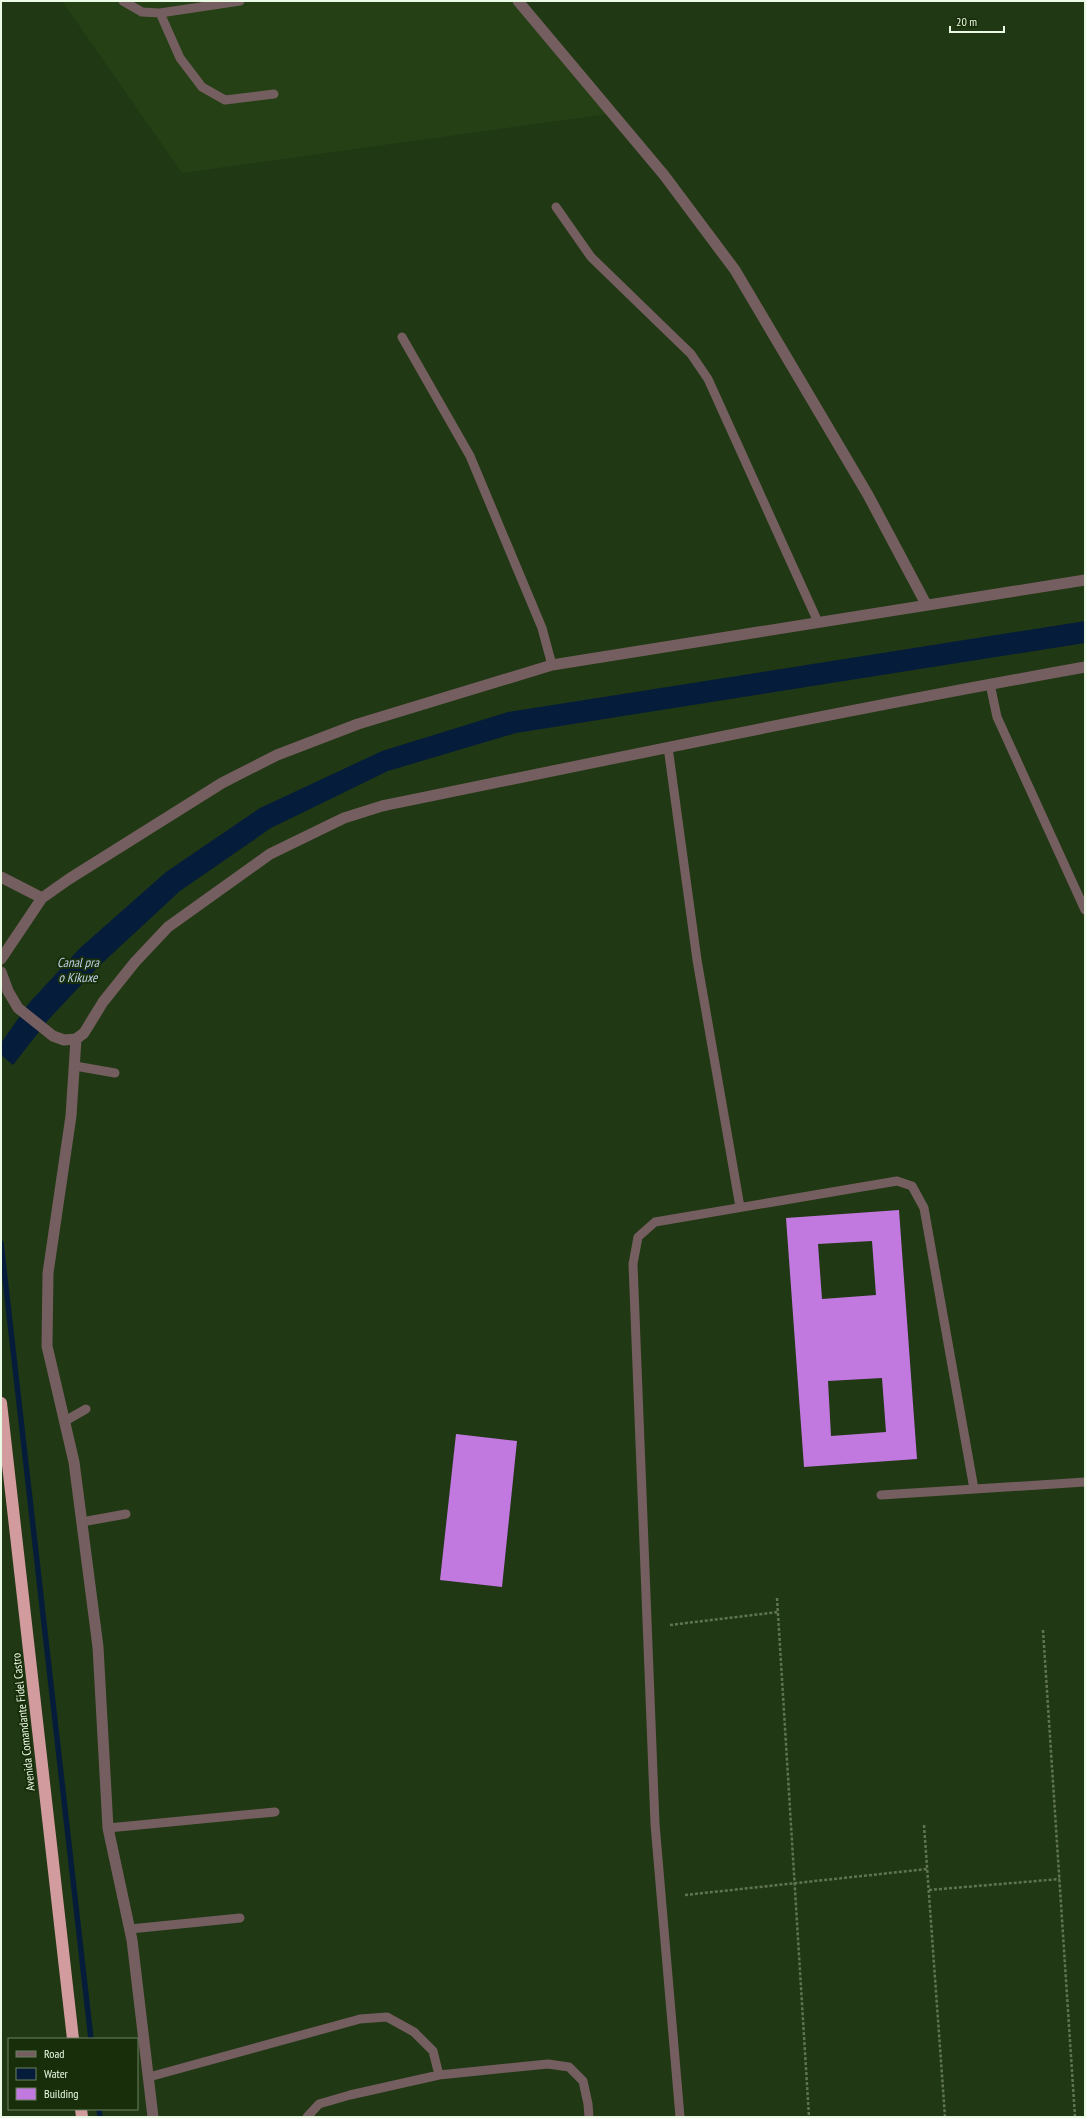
<svg xmlns="http://www.w3.org/2000/svg" width="1086" height="2118" viewBox="0 0 1086 2118" font-family="'PT Sans Narrow',sans-serif">
<style>
.built{fill:#254015}
.water{fill:#051d3b}
.lines{fill:none;stroke-linecap:round;stroke-linejoin:round}
.stream{stroke:#051d3b;stroke-width:5.5}
.building{fill:#c178df;fill-rule:evenodd}
.path{stroke:#607454;stroke-width:2.5;stroke-dasharray:3 2;stroke-linecap:butt}
.service{stroke:#755e5f;stroke-width:9}
.minor{stroke:#755e5f;stroke-width:11}
.tertiary{stroke:#755e5f;stroke-width:11}
.motorway{stroke:#d29b9e;stroke-width:12}
.labels{text-anchor:middle;dominant-baseline:central;stroke-width:4;stroke-linejoin:round;paint-order:stroke}
.street-label{font-size:12px;fill:#ebfae4;stroke:#182e0a}
.water-label{font-size:13px;font-style:italic;fill:#c1d3eb;stroke:#182e0a}
</style>
<rect width="100%" height="100%" fill="#213814"/>
<path class="built" d="M62,1H511L608,114L182,173Z"/>
<path class="water" d="M1085,621V643L516,733L388,771L271,828L180,891L98,967L49,1019L13,1065L1,1055V1043L29,1003L80,948L166,872L260,808L382,751L508,712Z"/>
<g class="lines">
<path class="stream" d="M1,1243L91,2039
M99,2109L100,2117"/>
</g>
<path class="building" d="M899,1210L917,1459L804,1467L786,1218ZM872,1241L876,1295L822,1299L818,1244ZM882,1378L886,1432L831,1436L828,1381Z
M456,1434L517,1441L502,1587L440,1580Z"/>
<g class="lines">
<path class="path" d="M777,1598L809,2117
M670,1625L778,1612
M1043,1630L1075,2117
M924,1825L945,2117
M929,1890L1060,1879
M685,1895L927,1869"/>
<path class="service" d="M123,1L142,12L160,13L240,1
M160,13L180,58L202,87L225,100L274,94
M556,207L591,257L691,354L708,379L818,622
M402,337L470,456L542,628L552,665
M990,684L997,717L1085,910
M668,747L697,960L740,1207
M75,1066L115,1073
M65,1421L86,1409
M881,1495L1085,1482
M82,1522L126,1514
M108,1828L275,1812
M130,1929L240,1918
M149,2077L360,2019L387,2017L414,2032L433,2051L439,2075
M307,2117L319,2104L350,2095L439,2075L548,2064L569,2067L583,2081L588,2104L589,2117
M680,2117L655,1824L633,1264L638,1237L655,1222L897,1181L912,1186L924,1208L974,1489"/>
<path class="minor" d="M518,1L664,175L735,270L868,495L926,604
M1,877L42,898
M1,959L42,898L69,879L222,783L277,755L358,724L552,665L1085,580
M76,1039L71,1116L48,1273L47,1346L74,1462L98,1647L108,1828L132,1940L153,2117"/>
<path class="tertiary" d="M1,972L8,991L18,1008L53,1036L64,1040L76,1039L84,1033L103,1002L135,962L168,927L270,854L344,818L382,806C616,758 850,709 1085,667"/>
<path class="motorway" d="M1,1403L73,2039
M81,2109L82,2117"/>
</g>
<g class="labels">
<g class="street-label">
<text transform="translate(23 1722) rotate(-96)">Avenida Comandante Fidel Castro</text>
</g>
<g class="water-label">
<text x="78" y="962">Canal pra<tspan x="78" dy="15">o Kikuxe</tspan></text>
</g>
</g>
<rect width="1086" height="2118" fill="none" stroke="#ebfae4" stroke-width="4"/>
<rect x="8" y="2038" width="130" height="72" fill="#182e0a" stroke="#6c8061"/>
<rect x="16" y="2051" width="20" height="6" fill="#755e5f" stroke="#6c8061"/>
<text x="44" y="2058" font-size="12" fill="#ebfae4">Road</text>
<rect x="16" y="2068" width="20" height="12" fill="#051d3b" stroke="#6c8061"/>
<text x="44" y="2078" font-size="12" fill="#ebfae4">Water</text>
<rect x="16" y="2088" width="20" height="12" fill="#c178df" stroke="#6c8061"/>
<text x="44" y="2098" font-size="12" fill="#ebfae4">Building</text>
<path d="M950 26v6h54v-6" fill="none" stroke="#ebfae4" stroke-width="2"/>
<text x="956" y="26" font-size="12" fill="#ebfae4" stroke="#182e0a" stroke-width="3" paint-order="stroke">20 m</text>
</svg>
